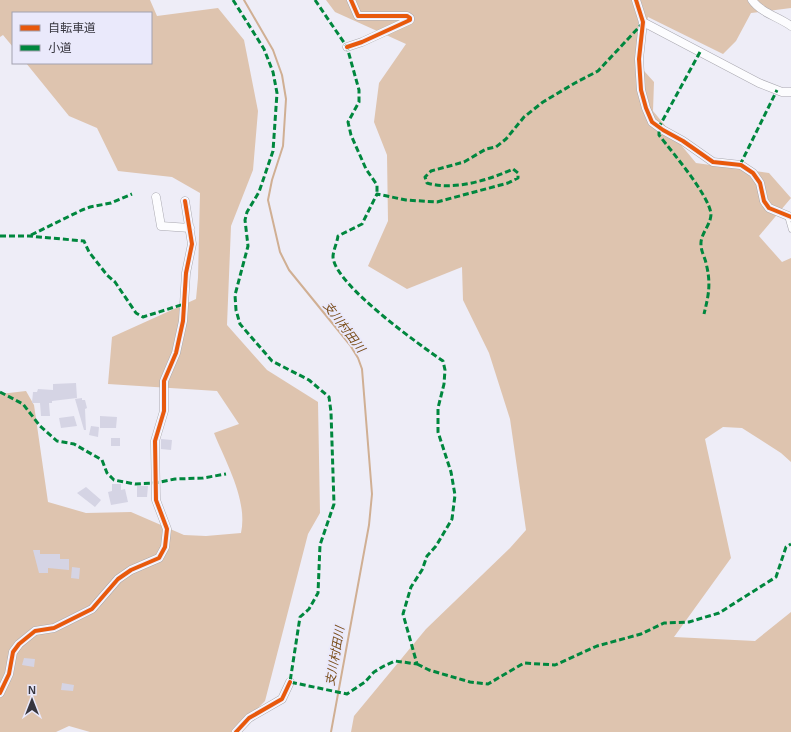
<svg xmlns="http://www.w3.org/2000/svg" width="791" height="732" viewBox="0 0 791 732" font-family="Helvetica,'Noto Sans JP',sans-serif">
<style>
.forest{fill:#dec4af}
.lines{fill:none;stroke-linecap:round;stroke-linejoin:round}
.stream{stroke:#d0af93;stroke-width:2}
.building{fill:#d5d4e4}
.lane-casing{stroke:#a9a8b0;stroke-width:5}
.street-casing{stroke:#a9a8b0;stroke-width:9}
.lane{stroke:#fcfcfe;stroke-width:4}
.street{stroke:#fcfcfe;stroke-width:8}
.quiet{stroke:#00873e;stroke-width:3;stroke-dasharray:6 3;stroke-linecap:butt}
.cycleway-casing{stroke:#eae9fb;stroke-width:6}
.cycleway{stroke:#e8590c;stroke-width:4}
.labels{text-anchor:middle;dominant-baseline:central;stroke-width:3.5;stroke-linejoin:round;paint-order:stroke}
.water-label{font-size:12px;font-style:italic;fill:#794c17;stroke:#eae9fb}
</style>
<rect width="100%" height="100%" fill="#eeedf7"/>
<path class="forest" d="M0,0H150L157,16L218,8L244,40L258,111L253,170L231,226L227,325L267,370L318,402L320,513L308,534L265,701L234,732H90L69,726L56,732H0V394L26,391L34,405L48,502L86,513L131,512L184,535L206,536L241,533C248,500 226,463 214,433L239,424L217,391L108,384L112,337L196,299L198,278L200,193L172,177L118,171L97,128L69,116L26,63H151V13H13V47L3,35L0,37Z
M326,0H791V8L751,13L736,41L723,54L648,17L636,62L654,82L653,111L696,163L769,173L791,198L759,236L782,262L791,258V462L781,453L742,428L723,427L705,439L731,558L674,637L755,641L791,612V732H351L354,716L426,629L510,548L526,530L510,419L489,353L463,300L462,267L407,289L368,266L388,221L387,155L374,122L379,83L406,44L335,12Z"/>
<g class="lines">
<path class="stream" d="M244,0L273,50L282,75L286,99L283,146L272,180L268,200L280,252L289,270L350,345L358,358L362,369L372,494L369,525L331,732"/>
</g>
<path class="building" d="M76,383L77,398L52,401V403H49L50,416H41L40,403H32L33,392H37L38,389L53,390V384Z
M82,398V400H85L87,408L85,409L86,430H84L75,399Z
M74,416L77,426L61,428L59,418Z
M100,416L117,417L116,428H100Z
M91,426L99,427L98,437L89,435Z
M111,438H120V446H111Z
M161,439L172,440L171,450L161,449Z
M112,484H121V490L125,489L128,502L111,505L108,492L112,491Z
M137,486H148L147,497H137Z
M86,487L101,500L95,507L77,493Z
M33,550H40V554H60V559H69V570L48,568V573H39Z
M72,567L80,568L79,579L71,578Z
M24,658L35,659L34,667L22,665Z
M62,683L74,685L73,691L61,690Z"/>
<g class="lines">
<defs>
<path id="lane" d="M787,216L791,230"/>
<path id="street" d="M636,0L643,22L639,59L641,90L646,108L652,122L663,130L683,141L713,162L741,165L753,173L760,183L764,201L769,208L791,217
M752,0C761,13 779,17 791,26
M643,22L759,83L782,92H791
M347,47L362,42L410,20V18L407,16H358L351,0
M156,197L161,226L190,228
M0,693L9,674L13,652L19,644L35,631L54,628L92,609L118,579L131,570L159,558L165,547L167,529L156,500L155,441L164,411V381L176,353L183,321L186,273L192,244L185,201
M236,732L249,718L282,699L290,682"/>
</defs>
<use href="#lane" class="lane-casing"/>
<use href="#street" class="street-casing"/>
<use href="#lane" class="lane"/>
<use href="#street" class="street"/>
<path class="quiet" d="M233,0L264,49L273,72L277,93L273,151L259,192L247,212L245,220L248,246L235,295L236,310L240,324L272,361L309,380L329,397L331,412L334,504L320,545L318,593L309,609L300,617L290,682L347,694L365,682L374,672L384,666L395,661L417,664L403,614L411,587L422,570L427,556L436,546L452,519L455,495L451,472L438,432V408L444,384L445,370L443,361C420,345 335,285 333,257C333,251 337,243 338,236L362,224L377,194L406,200L437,202L508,183L518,178V173L513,169C489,180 454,191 427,183L425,177L431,171L464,162L486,149L496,147L506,139L524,117L543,102L575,83L598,71L641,25
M315,0L347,47L359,90V102L348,122L351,135L366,169L377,185V194
M700,52L659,127V135C672,152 709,195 711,214C711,225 700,234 701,245C701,251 705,258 706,263C711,283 709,294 704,314
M740,165L777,90
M31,235L82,210L90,207L111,203L132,194
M0,236H29L84,241L89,252L107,275L115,282L136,313L143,317L184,304
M0,392L23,404L40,426L57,441L74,444L102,460L107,473L114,480L135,484L155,483L175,479L203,478L226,474
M417,664L429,670L470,682L488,684L524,663L555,665L597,646L641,634L664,623L689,622L719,613L776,577L786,547L791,544"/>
<defs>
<path id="cycleway" d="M636,0L643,22L639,59L641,90L646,108L652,122L663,130L683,141L713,162L741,165L753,173L760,183L764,201L769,208L791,217
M347,47L362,42L410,20V18L407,16H358L351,0
M0,693L9,674L13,652L19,644L35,631L54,628L92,609L118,579L131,570L159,558L165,547L167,529L156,500L155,441L164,411V381L176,353L183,321L186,273L192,244L185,201
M236,732L249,718L282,699L290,682"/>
</defs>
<use href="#cycleway" class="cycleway-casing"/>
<use href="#cycleway" class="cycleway"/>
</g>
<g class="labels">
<g class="water-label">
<text transform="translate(344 327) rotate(53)">支川村田川</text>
<text transform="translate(335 656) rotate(-80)">支川村田川</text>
</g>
</g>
<rect x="12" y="12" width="140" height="52" fill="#eae9fb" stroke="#a2a1b0"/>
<rect x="20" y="25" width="20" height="6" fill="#e8590c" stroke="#a2a1b0"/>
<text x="48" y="32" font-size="12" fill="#37363f">自転車道</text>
<rect x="20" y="45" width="20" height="6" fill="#00873e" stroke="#a2a1b0"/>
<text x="48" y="52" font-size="12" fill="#37363f">小道</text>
<g transform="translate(32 700)" stroke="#eae9fb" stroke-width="3" paint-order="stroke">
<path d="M0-3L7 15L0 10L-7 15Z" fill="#37363f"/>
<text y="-6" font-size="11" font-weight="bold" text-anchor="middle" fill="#37363f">N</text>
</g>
</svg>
